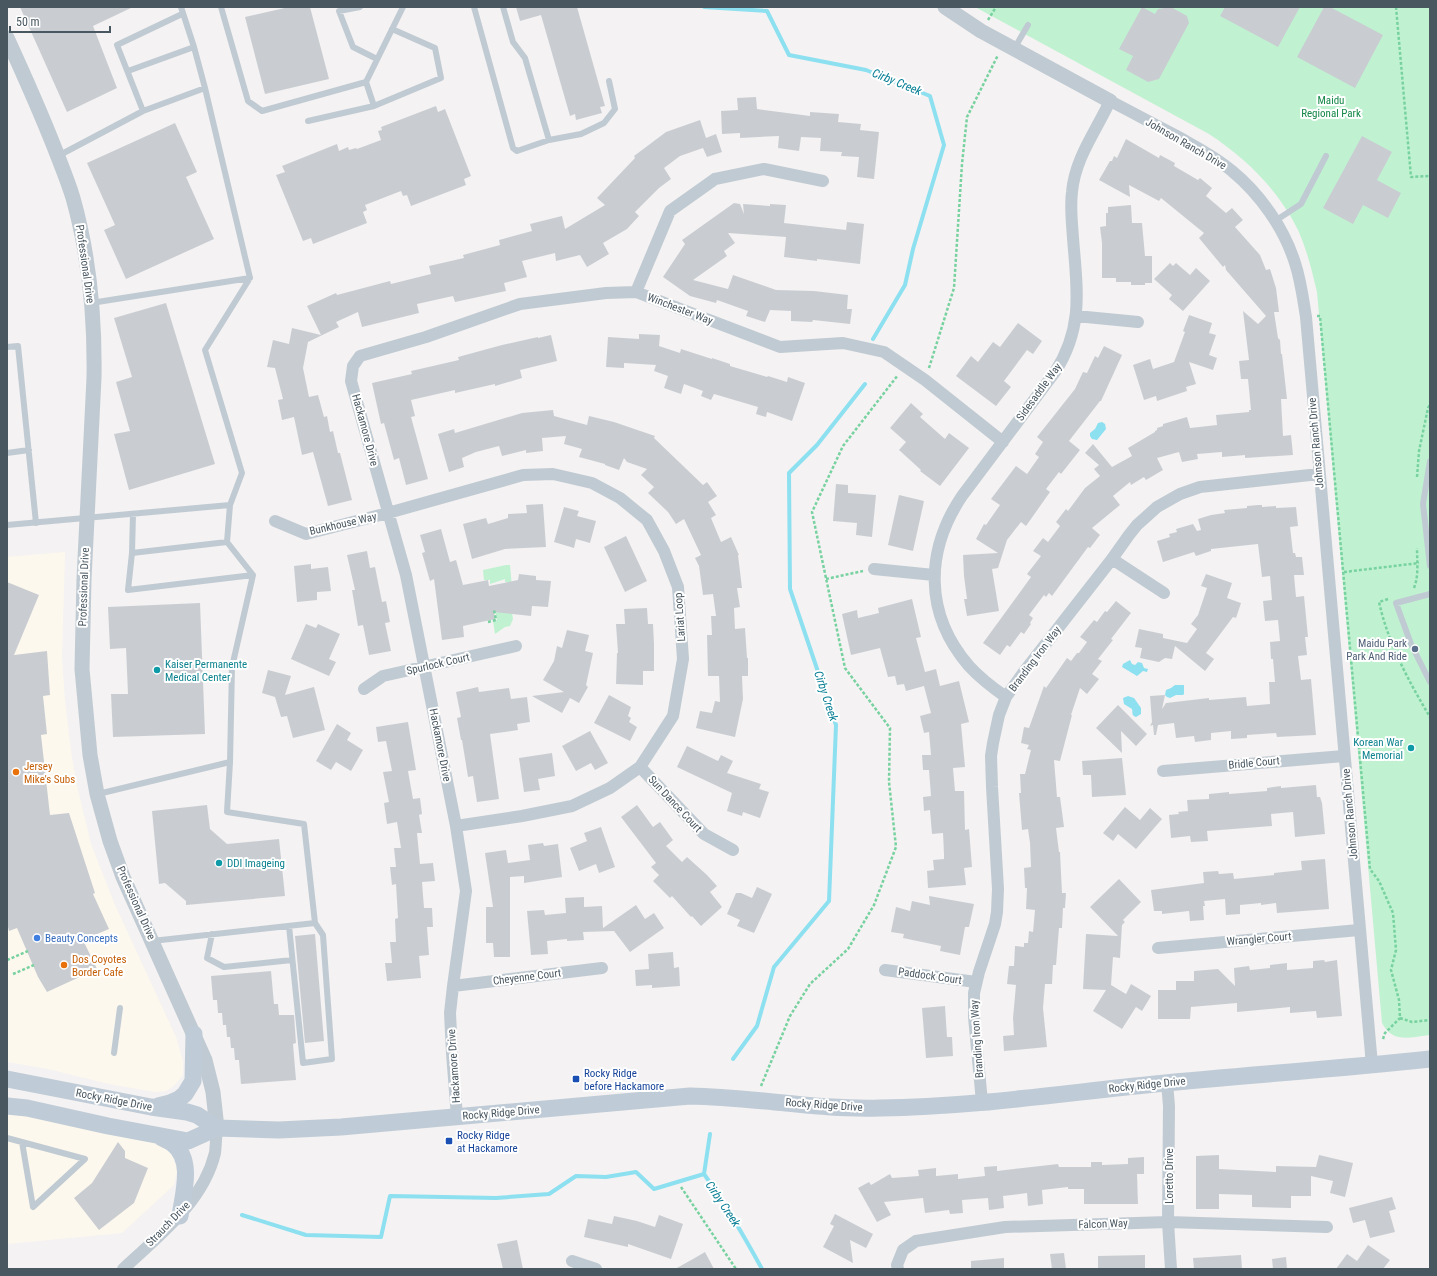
<svg xmlns="http://www.w3.org/2000/svg" width="1437" height="1276" viewBox="0 0 1437 1276" font-family="'Roboto Condensed',sans-serif">
<style>
.commercial{fill:#fdf8ed}
.green{fill:#c0f2d1}
.water{fill:#8ce0f0}
.lines{fill:none;stroke-linecap:round;stroke-linejoin:round}
.stream{stroke:#8ce0f0;stroke-width:4}
.building{fill:#c9cdd2}
.path{stroke:#77d2a0;stroke-width:2.5;stroke-dasharray:3 2;stroke-linecap:butt}
.service{stroke:#c0cad2;stroke-width:6}
.minor{stroke:#c0cad2;stroke-width:12}
.tertiary{stroke:#c0cad2;stroke-width:15}
.secondary{stroke:#bfcbd6;stroke-width:17}
.service-dot{fill:#5c6f8a;stroke:#fff;stroke-width:1.5}
.culture-dot{fill:#0f9aa8;stroke:#fff;stroke-width:1.5}
.food-dot{fill:#e8710a;stroke:#fff;stroke-width:1.5}
.shop-dot{fill:#3f7fe0;stroke:#fff;stroke-width:1.5}
.transit-dot{fill:#1a4fb4;stroke:#fff;stroke-width:1.5}
.labels{text-anchor:middle;dominant-baseline:central;stroke-width:4;stroke-linejoin:round;paint-order:stroke}
.park-label{font-size:11px;fill:#148748;stroke:#fff}
.street-label{font-size:11px;fill:#495761;stroke:#fff}
.service-label{font-size:11px;fill:#4e5e75;stroke:#fff;text-anchor:end}
.culture-label{font-size:11px;fill:#0d838f;stroke:#fff;text-anchor:start}
.food-label{font-size:11px;fill:#c56008;stroke:#fff;text-anchor:start}
.shop-label{font-size:11px;fill:#366cbe;stroke:#fff;text-anchor:start}
.transit-label{font-size:11px;fill:#164399;stroke:#fff;text-anchor:start}
.water-label{font-size:12px;font-style:italic;fill:#097f95;stroke:#fff}
</style>
<rect width="100%" height="100%" fill="#f4f2f2"/>
<path class="commercial" d="M65,552L62,657L65,701L71,751L77,786L91,844L115,905L176,1037L183,1061V1075L176,1084L167,1091L155,1092L109,1084L48,1069L7,1062V557Z
M7,1112L154,1141L172,1154L177,1170L174,1185L122,1233L7,1244Z"/>
<path class="green" d="M975,7H1430V1035C1410,1037 1393,1044 1382,1023L1317,292C1312,271 1307,250 1298,230C1278,190 1247,159 1209,134Z
M506,565H510L513,599H510L507,582H505V579L490,584V580H484L483,570Z
M495,610L512,613L513,619L510,626L505,627L495,634L493,621L497,620Z"/>
<path class="water" d="M1102,422L1105,424L1106,429L1097,440L1092,439L1090,436V433L1095,429L1098,423Z
M1130,660L1132,664L1135,665L1138,662L1142,663L1144,668L1148,669L1147,672L1143,671L1137,676L1122,667L1123,664Z
M1175,685H1184V694L1183,695H1176L1170,698L1167,697L1165,695L1166,690L1171,688Z
M1128,696L1134,698L1141,708V714L1136,717C1131,715 1133,713 1132,709L1124,704L1123,698Z"/>
<g class="lines">
<path class="stream" d="M704,7L767,11L789,55L866,70L930,96L944,145L913,249L905,285L873,339
M733,1059L757,1026L774,967L829,901L836,725L790,589L789,473L817,445L865,384
M710,1134L704,1174C726,1205 744,1236 762,1269
M242,1215L306,1235L381,1237L390,1196L496,1198L549,1194L576,1176L606,1177L636,1172L654,1189L704,1174"/>
</g>
<path class="building" d="M20,7H133L93,26L117,88L67,112Z
M289,7H310L329,79L265,94L245,17Z
M516,7H577L605,106L600,107L602,113L576,120L575,114L570,116L541,15L520,21Z
M1142,7L1155,14L1158,9L1171,7L1187,16L1189,23L1159,79L1148,82L1126,70L1133,56L1119,49Z
M1225,7H1300L1278,47L1220,16Z
M1324,7H1330L1383,35L1355,88L1297,57Z
M756,97L757,109L810,116V112L839,114L838,122L861,124L860,130L879,132L874,179L857,177L859,157L841,156L842,152L820,151L821,138L801,137L799,151L778,148L779,136L740,138V133L722,134L721,111L738,110L737,98Z
M436,106L438,112L445,109L471,176L464,179L466,185L411,206L407,195L403,196L401,191L365,205L367,210L363,212L367,223L313,244L311,238L303,241L276,175L285,172L282,166L337,144L339,151L348,147L349,150L356,148L357,149L381,140L378,131L382,130L381,127Z
M700,120L706,138L716,134L722,152L707,157L703,148L680,156L664,168L671,179L659,188L635,212L639,216L627,229L603,243L609,254L587,267L580,255L556,261L555,253L522,261L527,277L504,283L506,291L455,302L453,296L417,304L419,313L362,327L358,312L336,322L339,327L308,342L303,368L309,397L318,395L324,417L327,416L330,432L333,431L338,453H340L352,500L328,506L313,452L302,455L294,417L282,420L278,400L283,399L275,368L267,367L273,340L289,344L292,328L321,335L307,306L336,293L337,295L390,281L391,284L431,274L429,266L464,258L463,255L500,245L499,240L532,231L530,224L562,216L565,229L605,205L597,198L635,158L634,156L666,132Z
M175,123L197,172L186,177L214,239L126,279L104,230L115,225L87,163Z
M1362,136L1392,152L1377,180L1401,193L1388,218L1363,205L1353,224L1323,208Z
M1126,139L1159,158L1160,155L1175,163L1174,166L1198,180L1200,178L1212,188L1206,196L1226,213L1232,208L1243,220L1235,227L1260,255L1266,270L1270,269L1276,288L1279,312H1274L1278,338L1280,340L1281,354H1282L1287,399H1281L1283,436L1291,435L1293,455L1245,458V455L1222,457V452L1197,454L1198,459L1182,462L1179,452L1157,458L1163,470L1146,480L1144,477L1131,485L1130,482L1113,496L1120,505L1092,528L1100,535L1090,548L1088,547L1052,596L1049,593L1046,597L1044,595L1029,615L1033,618L1030,623L1031,624L1024,634L1021,632L1010,647L1007,645L1000,655L983,643L1031,577L1027,574L1041,556L1033,551L1043,538L1048,542L1060,526L1056,522L1066,509L1068,511L1085,488L1100,476L1094,469L1099,465L1085,453L1093,444L1112,467L1132,456L1128,448L1155,432V431L1157,430V428L1163,426V424L1187,417L1190,428L1217,425L1216,415L1249,412V410H1251L1248,379H1241L1239,361L1249,360L1243,311L1258,324L1266,316L1226,270L1225,265L1223,267L1199,238L1204,233L1161,198L1159,201L1129,185L1130,197L1099,180L1110,161H1112L1114,156L1117,158Z
M734,203L740,204L744,214L743,204L770,206V204L786,205L784,223L846,230L847,222L864,224L860,264L817,259V261L784,257L786,237L728,233L735,243L724,251L727,256L693,280L728,289L733,275L776,290L814,291L848,295L847,309H852L850,324L813,320L812,322L791,321V311L770,310L765,322L746,316L748,311L717,300L716,303L690,296L663,277L685,244L682,240Z
M1131,205L1132,223H1142L1145,256H1152V283H1145V285H1131V282H1116V278H1102V243L1100,227L1106,226V213H1108V207Z
M1170,263L1173,266L1176,263L1190,275L1196,268L1210,281L1183,311L1169,299L1172,295L1154,279Z
M166,303L215,464L129,490L114,434L130,431L116,382L132,377L114,318Z
M1189,315L1212,323L1209,333L1216,335L1209,355L1217,358L1213,370L1189,362L1196,384L1186,387L1187,391L1157,401L1156,396L1144,400L1133,365L1150,359L1153,369L1174,362L1185,332L1183,331Z
M1018,323L1042,341L1033,354L1027,350L1004,381L1011,387L996,406L956,376L971,356L978,362L993,342L1000,347Z
M639,334L660,335L659,346L680,353L681,349L712,359V358L730,364V366L767,377L768,376L787,382L788,377L805,383L792,421L767,412L766,417L756,414L758,407L714,394L711,400L701,396L703,391L684,384L681,394L664,388L668,376L654,371L656,365L624,363V368L606,367L608,337L639,339Z
M551,335L557,361L520,370L522,378L495,386V384L455,393V390L411,400L415,416L411,417L428,479L406,485L399,458L394,460L384,423L381,424L372,383L412,374L411,371L459,360L458,357L502,345L538,337V338Z
M1104,346L1122,355L1101,401H1100L1069,441L1080,450L1061,474L1059,472L1046,489L1050,492L1026,526L1021,522L1007,540L998,568L992,569L999,611L967,616L964,599H967L964,576L963,555L998,553L976,539L984,524L986,525L1000,505L991,499L1016,466L1027,474L1039,457L1035,454L1043,442L1037,437L1075,389L1083,372L1087,373L1095,356L1098,358Z
M911,403L923,414L920,417L945,439L949,433L969,448L940,486L920,471L921,470L899,450L906,442L890,428Z
M553,410L554,416L587,425L589,416L614,422L655,436L654,438L703,485L707,482L717,496L708,502L716,515L711,518L721,542L731,537L739,555H738L742,588H737L740,607L734,608L735,629L745,628L747,658H748V676H742L743,699L735,737L696,728L700,711L712,713L715,701L720,702L719,676H708L707,635H712L711,616H716L713,594L703,595L699,566L695,558L701,555L684,519L676,524L668,512L648,493L654,487L641,475L647,469L627,462L624,458L619,470L605,465V464L579,457L582,449L564,444L566,436L542,438L543,451L526,453V450L502,456L499,446L476,452L462,458L464,467L449,472L438,434L454,429L455,433L522,413Z
M836,484L848,485V493L876,495L872,537L856,535L857,523L833,521Z
M899,495L924,501L913,551L888,545Z
M543,504L546,547L505,549L472,559L463,524L486,518L488,524L508,518V514L527,513L526,505Z
M1258,505H1262V507L1276,506V508L1296,507L1298,526L1290,527L1293,553H1295L1296,557H1302L1304,575H1294L1296,597L1304,596L1308,637H1305L1307,655L1298,656L1301,680L1311,679L1316,735L1277,737L1276,733L1247,735V738L1231,739V731L1211,733V740L1195,742L1194,736L1176,738L1174,723L1158,725L1156,735H1154L1153,725L1150,726L1152,722L1150,696L1165,695L1162,709L1166,703L1209,698V700L1246,697L1247,706L1270,704L1269,682H1275L1273,659H1271L1270,642L1280,641L1278,620L1265,621L1263,601L1272,600L1270,576L1262,577L1258,544L1211,549V551L1196,556L1194,552L1163,562L1157,541L1170,537L1169,534L1177,532L1176,529L1193,524L1197,531L1201,530L1198,519L1211,515L1225,513L1224,510L1247,508V506Z
M564,507L579,511L577,516L596,521L590,543L576,539L574,548L554,542Z
M441,529L450,562L456,560L463,585L488,580L489,586L518,580L519,574L536,576V580L551,581L548,607L532,606L531,616L494,612L495,619L463,626L464,637L442,640L434,579L430,581L422,553L425,552L420,535Z
M626,536L647,581L625,592L604,547Z
M367,551L370,568L375,567L382,602L386,601L390,622L385,623L391,651L369,655L363,625L358,626L352,590H355L347,555Z
M311,564V569L328,567L331,591L317,592V600L297,602L294,566Z
M1206,574L1232,583L1227,598L1241,603L1236,618L1233,617L1206,653L1214,659L1205,671L1175,646L1172,659L1165,658L1159,662L1140,658L1142,648L1135,647L1139,629L1163,634V638L1187,643L1197,629L1191,624L1198,615L1207,588L1201,586Z
M7,582L39,595L14,655L47,651L50,695L43,696L47,734L41,735L50,815L69,813L95,893L93,894L109,929L83,940L97,969L47,992L38,977L17,928L9,931L7,923Z
M912,599L921,637L916,638L925,672L936,669L940,686L959,681L969,722L961,724L965,767L953,768L955,791H964L965,830L969,829L972,867L964,868L966,885L928,888L927,871L934,870L933,860L944,859V854L943,833L932,834L930,810L924,811L923,797L931,796L929,770H923L922,755H931L929,732L924,733L920,716L931,713L924,686L906,691L904,684L897,685L895,676L888,677L880,648L851,655L842,614L857,610L858,618L879,613L878,608Z
M1116,601L1131,613L1111,639L1113,640L1098,659L1102,661L1092,674L1099,679L1087,694L1080,688L1071,715H1072L1060,761L1054,760L1057,797H1060L1064,827L1056,828L1059,852H1060L1062,893H1066L1065,908H1063L1062,928H1059L1056,965H1053L1052,984H1045L1043,1008L1047,1047L1004,1051L1003,1036L1014,1035L1013,1018L1016,985L1007,984L1009,966H1014L1015,946L1024,947V943H1028L1029,931L1033,932L1035,910L1026,909L1027,888H1025L1024,868L1031,867L1030,843L1028,829L1022,830L1019,793H1021L1020,774H1025L1031,750L1027,749L1029,745L1021,743L1024,727L1029,728L1044,686L1046,688L1067,658L1071,661L1077,653H1079L1087,642L1080,637L1094,620L1097,622L1105,611L1107,612Z
M200,603L205,734L113,737L111,694H128L126,648L110,649L108,607Z
M647,608L648,624H653L654,644V671H643V685L616,684L617,653H618L616,624H625L624,609Z
M306,624L316,628L318,624L340,634L329,659L336,662L329,676L291,659Z
M567,630L589,635L585,651L593,653L586,685L588,687L579,703L570,698L562,713L532,696L564,692L543,680L554,661L557,646L562,648Z
M268,670L291,676L285,695L314,687L325,730L293,738L287,716L281,717L275,697L262,693Z
M478,687L479,692L509,688L511,699L527,697L530,722L517,724L518,730L490,734L499,799L477,802L473,776L468,777L462,740H461L457,718L461,717L456,692Z
M609,695L631,707L628,716L631,718L629,722L637,727L630,741L594,723Z
M1118,705L1147,734L1136,746L1121,731L1122,753L1096,728Z
M408,722L416,770L408,771L413,799L420,798L422,814L419,815L422,833H417L420,864L433,863L435,881L422,882L424,908H432L433,927H427L429,955L419,956L421,978L387,981L385,963H392L390,942H396L395,919L398,918L396,884L392,885L390,867H396L394,848H401L397,822L387,824L384,803L389,802L383,772L392,771L386,741L378,742L376,727Z
M337,724L351,733L347,740L363,750L351,771L336,762L331,770L316,761Z
M590,731L608,763L595,770L591,763L576,771L562,746Z
M687,746L718,761L721,755L733,761L727,773L761,784L759,789L769,792L760,818L743,812L742,816L727,811L732,793L677,767Z
M552,753L555,776L538,779L540,790L524,792L519,758Z
M1122,758L1126,795L1092,797L1091,775H1083L1082,761Z
M1316,785L1317,797H1320L1322,803L1325,834L1295,837L1293,812L1271,814L1272,826L1207,831L1208,841L1191,842L1190,836L1171,838L1169,815L1179,814L1178,812L1188,811L1187,800L1209,799V794L1229,792V794L1267,791V788L1281,786V788Z
M207,805L210,829L227,844L279,839L285,896L186,905V901L165,883L159,884L152,811Z
M637,805L653,827L660,822L673,840L666,846L682,862L687,857L707,875L717,886L710,892L722,907L701,926L692,916L691,917L672,896L670,898L653,881L659,875L651,867L656,863L621,817Z
M1125,807L1140,820L1150,808L1162,819L1136,849L1118,834L1113,841L1103,833Z
M601,827L615,867L599,873L596,864L579,871L570,848L587,841L584,833Z
M543,843L544,846L558,844L562,877L524,883V876L510,877V957H494L493,943H486V907H493L485,853L506,850L508,863L530,860L528,845Z
M1325,859L1329,909L1277,913L1276,903L1261,905V903L1240,905V914L1226,915L1225,899L1204,901L1205,906H1203L1204,920L1190,921L1189,911L1162,914V911H1154L1151,890L1204,883L1203,872L1218,871L1219,874L1233,873L1234,879L1274,875V873L1302,870L1301,861Z
M1119,879L1141,902L1123,920L1125,922L1122,925L1120,958L1113,957L1111,985L1126,994L1131,984L1151,996L1142,1011L1136,1007L1122,1029L1093,1011L1106,990L1083,989L1086,934L1118,936L1090,907Z
M757,887L772,894L754,933L737,926L740,920L727,914L736,893H741L752,898Z
M929,896L974,904L969,927H965L960,955L940,951L941,946L903,938L904,934L891,932L896,907L910,911L912,901L930,905Z
M584,897V907L602,906L603,928L636,905L645,919L654,913L664,928L630,952L614,931L583,932L584,940L567,941V939L547,941L548,954L531,955L527,911L544,910L545,915L566,913L565,898Z
M315,934L324,1041L305,1043L295,936Z
M673,952L674,968L679,967L680,986L652,988V985L636,986L635,970L649,969L648,954Z
M1324,960L1325,962L1337,960L1342,1016L1317,1018L1316,1011L1290,1013V1007L1237,1012V1003L1191,1007L1190,1019H1158V990H1176V981H1194V971L1218,969L1235,986L1234,968L1249,966L1250,970L1270,968V965L1287,963V970L1313,968V961Z
M271,971L274,1004H278L279,1015H294L296,1043L293,1044L296,1080L241,1084L239,1060H235L234,1048H231L230,1037H227L226,1025H223L222,1013H218L217,1000H213L211,976Z
M945,1006L947,1037H952L953,1056L926,1058L922,1008Z
M118,1142L125,1151V1158L148,1168L134,1203L99,1230L74,1198L92,1183Z
M1219,1155V1169L1276,1172V1166L1316,1167L1319,1155L1353,1163L1345,1197L1330,1193L1333,1181L1311,1176V1196H1291V1208L1252,1207V1195L1219,1194V1209H1196V1156Z
M1144,1157V1174H1137L1138,1204H1084V1189H1068V1187L1042,1190L1043,1204L1028,1206L1027,1193L1003,1196L1004,1208L989,1210L988,1198L962,1200L963,1213L950,1214L949,1210L925,1213L923,1198L884,1202L891,1215L877,1222L858,1188L869,1182L871,1185L890,1174L892,1178L919,1176L918,1170L936,1168V1176L958,1174V1179L985,1176L984,1167L997,1166V1171L1058,1164L1059,1167H1091V1162H1102V1165L1128,1164V1158Z
M1392,1197L1396,1209L1389,1211L1395,1232L1370,1238L1365,1220L1353,1223L1349,1208Z
M835,1214L873,1234L866,1248L850,1240L853,1263L823,1247L834,1226L830,1224Z
M659,1215L683,1224L671,1259L628,1244V1247L584,1237L588,1219L612,1224L614,1216L637,1221L655,1227Z
M517,1240L523,1269H503L497,1244Z
M1368,1245L1390,1260L1383,1269H1336L1347,1254L1357,1261Z
M705,1252L714,1269H675L693,1259Z
M1064,1253L1066,1269H1052L1050,1254Z
M1145,1255V1269H1098V1256Z
M1241,1255L1242,1269H1194L1193,1258Z
M1286,1257L1287,1269H1273L1272,1259Z
M1004,1258V1269H971V1261Z"/>
<g class="lines">
<path class="path" d="M1396,7L1411,177L1430,176
M988,20L996,7
M1317,316H1320L1370,869L1379,881L1393,913L1396,950L1391,970L1399,1000L1400,1018
M929,368L954,288L962,164L967,117L998,55
M1417,477L1419,451L1428,408L1430,405
M1344,572L1419,563
M826,579L863,571
M1414,588C1419,576 1417,561 1417,548
M1388,599L1379,602C1388,643 1409,682 1430,717
M488,622L496,620L494,610
M7,960L28,951
M13,974L34,965
M1400,1018L1412,1022L1430,1020
M1383,1039L1385,1033L1400,1018
M761,1086L790,1016L810,984L848,949L874,905L896,847L889,782L890,728L845,668L812,512L843,446L898,375
M681,1187L736,1269"/>
<path class="service" d="M181,7L194,47
M221,7L248,101L262,111L366,82L403,7
M360,7L339,11L353,47L377,59
M474,7L513,148L517,151L549,140L525,58L513,42L503,7
M1014,49L1028,25
M128,71L194,47L205,88
M366,82L374,106L441,78L435,48L392,29
M308,121L374,106
M549,140L581,134L604,123L615,109L609,81
M58,156L143,111L117,45L182,14
M1275,221L1301,204L1326,156
M91,303L250,278L205,88L143,111
M7,347L18,346L36,523
M7,453L29,450
M1430,461L1423,504L1430,566
M133,514L132,553L227,542L230,505
M7,525L230,505L242,473L205,350L250,278
M132,553L128,590L253,575L227,542
M1430,594L1396,603L1411,644L1430,682
M98,794L230,762L232,667L253,575
M289,926L303,1063L332,1059L323,935L315,923
M212,934L207,958L224,967L292,960
M152,941L315,923L304,824L227,812L230,762
M114,1053L120,1008
M7,1138L85,1159L33,1207L22,1142"/>
<path class="minor" d="M636,292L670,211L715,179L764,169L823,181
M1076,316L1138,322
M275,521L306,534L388,513L523,475L553,474L592,483L620,498L647,520L664,551L678,587L683,659L673,716L640,767L610,788L572,806L522,816L456,826
M1112,559L1164,593
M874,569L934,575
M364,689L383,676L516,646
M1006,697C993,688 980,678 969,666C924,614 925,551 962,496L1055,372C1084,327 1077,289 1073,238C1072,223 1070,207 1072,192C1075,158 1096,131 1110,101C1132,112 1153,124 1175,135C1194,146 1215,156 1232,171C1260,194 1284,228 1295,263C1301,281 1303,299 1306,317L1372,1065
M640,767L704,834L733,850
M1163,771L1344,756
M1158,948L1359,930
M885,970L976,982
M453,986L602,968
M1167,1083L1169,1106L1168,1222L1171,1269
M982,1102L974,1017V993L979,972L995,924L997,912L998,889L992,787L991,756L993,743L999,715L1006,697L1023,673L1112,559L1129,535L1137,525L1157,507L1180,494L1200,487L1319,474
M457,1117L452,1053L450,1013L453,986L466,891L456,826L406,575L351,381L353,366L360,356L426,337L520,304L606,293L636,292L780,347L843,343L884,352L925,380L1003,442
M572,1261L596,1269
M123,1269C158,1236 203,1203 215,1153C216,1145 216,1136 217,1128
M898,1269L897,1265L903,1250L916,1241L1005,1227L1168,1222L1327,1227"/>
<path class="tertiary" d="M945,7L981,31L1110,101
M7,38C24,75 40,111 55,149C61,165 68,181 73,198C89,255 95,318 94,378L84,579L82,669L90,755L97,794L110,841L123,877L205,1060L213,1092L217,1128"/>
<path class="secondary" d="M7,1079L151,1107L187,1112L197,1115L217,1128
M7,1106L27,1108L108,1126L188,1141L217,1128L279,1130L341,1127L690,1096C754,1097 817,1110 880,1108C972,1107 1064,1093 1155,1084C1247,1075 1338,1069 1430,1059
M158,1106L170,1103L179,1099L185,1094L193,1081L194,1034
M162,1138C166,1140 170,1141 173,1144C194,1160 183,1194 180,1216"/>
</g>
<circle class="service-dot" cx="1415" cy="649" r="4"/>
<g class="culture-dot">
<circle cx="157" cy="670" r="4"/>
<circle cx="1411" cy="748" r="4"/>
<circle cx="219" cy="863" r="4"/>
</g>
<g class="food-dot">
<circle cx="16" cy="772" r="4"/>
<circle cx="64" cy="965" r="4"/>
</g>
<circle class="shop-dot" cx="37" cy="938" r="4"/>
<g class="transit-dot">
<rect x="572" y="1075" width="8" height="8" rx="2"/>
<rect x="445" y="1137" width="8" height="8" rx="2"/>
</g>
<g class="labels">
<g class="park-label">
<text x="1331" y="100">Maidu<tspan x="1331" dy="13">Regional Park</tspan></text>
</g>
<g class="street-label">
<text transform="translate(1186 144) rotate(30)">Johnson Ranch Drive</text>
<text transform="translate(85 264) rotate(82)">Professional Drive</text>
<text transform="translate(680 309) rotate(21)">Winchester Way</text>
<text transform="translate(1039 392) rotate(-54)">Sidesaddle Way</text>
<text transform="translate(365 430) rotate(75)">Hackamore Drive</text>
<text transform="translate(1316 443) rotate(-95)">Johnson Ranch Drive</text>
<text transform="translate(343 524) rotate(-13)">Bunkhouse Way</text>
<text transform="translate(84 587) rotate(-88)">Professional Drive</text>
<text transform="translate(680 617) rotate(-94)">Lariat Loop</text>
<text transform="translate(1035 659) rotate(-53)">Branding Iron Way</text>
<text transform="translate(438 664) rotate(-13)">Spurlock Court</text>
<text transform="translate(440 745) rotate(79)">Hackamore Drive</text>
<text transform="translate(1254 763) rotate(-5)">Bridle Court</text>
<text transform="translate(675 804) rotate(47)">Sun Dance Court</text>
<text transform="translate(1350 814) rotate(-95)">Johnson Ranch Drive</text>
<text transform="translate(136 903) rotate(66)">Professional Drive</text>
<text transform="translate(1259 939) rotate(-5)">Wrangler Court</text>
<text transform="translate(930 976) rotate(8)">Paddock Court</text>
<text transform="translate(527 977) rotate(-7)">Cheyenne Court</text>
<text transform="translate(977 1039) rotate(-94)">Branding Iron Way</text>
<text transform="translate(454 1066) rotate(-94)">Hackamore Drive</text>
<text transform="translate(1147 1085) rotate(-6)">Rocky Ridge Drive</text>
<text transform="translate(114 1100) rotate(11)">Rocky Ridge Drive</text>
<text transform="translate(824 1105) rotate(4)">Rocky Ridge Drive</text>
<text transform="translate(501 1113) rotate(-5)">Rocky Ridge Drive</text>
<text transform="translate(1169 1176) rotate(-90)">Loretto Drive</text>
<text transform="translate(168 1224) rotate(-46)">Strauch Drive</text>
<text transform="translate(1103 1224) rotate(-2)">Falcon Way</text>
</g>
<g class="service-label">
<text x="1407" y="643">Maidu Park<tspan x="1407" dy="13">Park And Ride</tspan></text>
</g>
<g class="culture-label">
<text x="165" y="664">Kaiser Permanente<tspan x="165" dy="13">Medical Center</tspan></text>
<text x="1403" y="742" text-anchor="end">Korean War<tspan x="1403" dy="13">Memorial</tspan></text>
<text x="227" y="863">DDI Imageing</text>
</g>
<g class="food-label">
<text x="24" y="766">Jersey<tspan x="24" dy="13">Mike's Subs</tspan></text>
<text x="72" y="959">Dos Coyotes<tspan x="72" dy="13">Border Cafe</tspan></text>
</g>
<g class="shop-label">
<text x="45" y="938">Beauty Concepts</text>
</g>
<g class="transit-label">
<text x="584" y="1073">Rocky Ridge<tspan x="584" dy="13">before Hackamore</tspan></text>
<text x="457" y="1135">Rocky Ridge<tspan x="457" dy="13">at Hackamore</tspan></text>
</g>
<g class="water-label">
<text transform="translate(897 82) rotate(22)">Cirby Creek</text>
<text transform="translate(826 696) rotate(72)">Cirby Creek</text>
<text transform="translate(723 1204) rotate(56)">Cirby Creek</text>
</g>
</g>
<rect width="1437" height="1276" fill="none" stroke="#495761" stroke-width="16"/>
<path d="M10 26v6h100v-6" fill="none" stroke="#495761" stroke-width="2"/>
<text x="16" y="26" font-size="12" fill="#495761" stroke="#ffffff" stroke-width="3" paint-order="stroke">50 m</text>
</svg>
